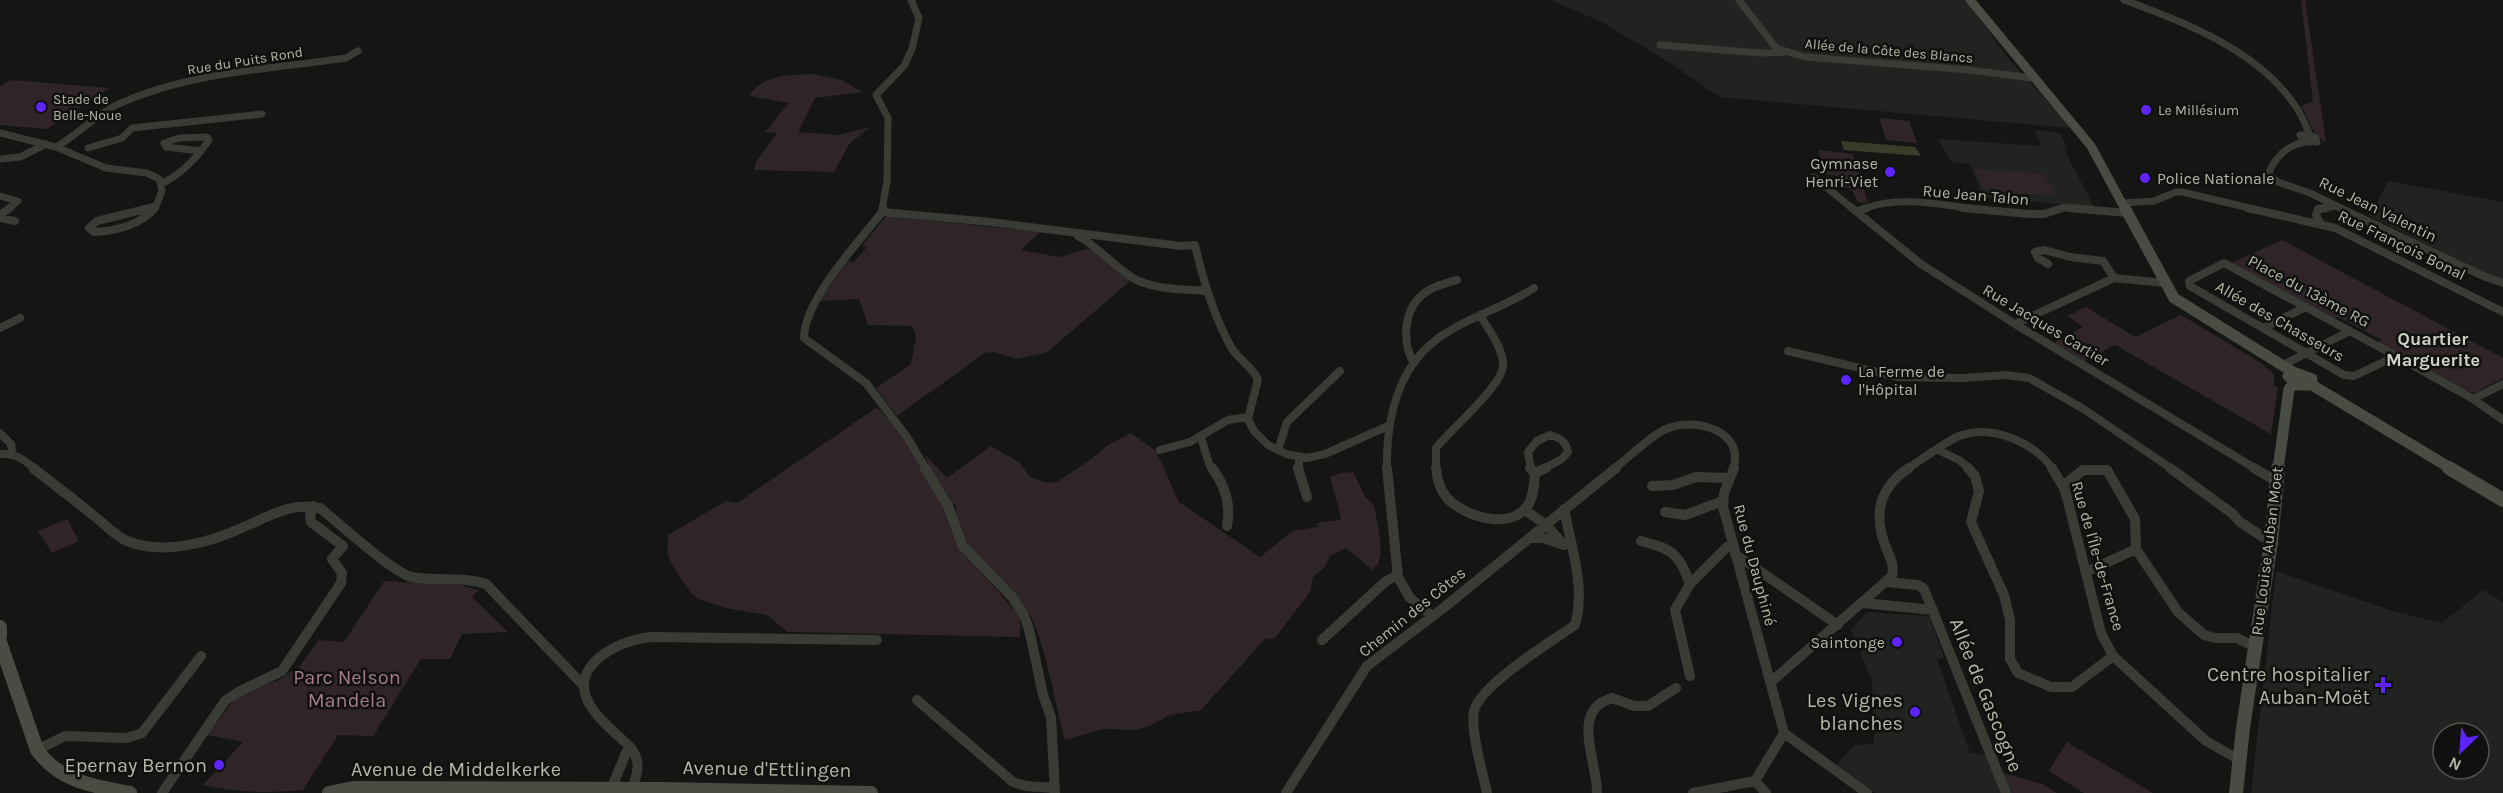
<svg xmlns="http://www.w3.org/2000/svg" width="2503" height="793" viewBox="0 0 2503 793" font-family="Karla,sans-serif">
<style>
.built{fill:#212320;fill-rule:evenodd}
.green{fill:#2f2427}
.water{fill:#3b3b29}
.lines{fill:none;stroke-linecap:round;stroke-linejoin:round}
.street-far2{stroke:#393c35;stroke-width:7}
.street-far1{stroke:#393c35;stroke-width:8}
.street{stroke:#393c35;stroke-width:10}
.secondary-far2{stroke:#494c43;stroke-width:9}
.secondary-far1{stroke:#494c43;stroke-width:11}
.secondary{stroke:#494c43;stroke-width:14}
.poi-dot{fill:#5d24ff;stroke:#10110f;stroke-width:2}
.labels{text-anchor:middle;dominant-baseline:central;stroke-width:5;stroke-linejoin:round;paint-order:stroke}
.far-street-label{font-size:14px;fill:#b2b8a5;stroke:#10110f}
.far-poi-label{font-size:14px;fill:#b2b8a5;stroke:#10110f;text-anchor:start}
.poi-label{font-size:16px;fill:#b2b8a5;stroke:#10110f;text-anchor:end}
.street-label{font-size:16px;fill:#b2b8a5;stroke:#10110f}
.neighbourhood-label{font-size:18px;font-weight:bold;fill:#cfd3c6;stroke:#10110f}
.near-poi-label{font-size:20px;fill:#b2b8a5;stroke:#10110f;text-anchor:end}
.near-park-label{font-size:20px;fill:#a57a89;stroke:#10110f}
.near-street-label{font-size:20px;fill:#b2b8a5;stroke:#10110f}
</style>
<rect width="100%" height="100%" fill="#151614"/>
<path class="built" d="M1551,0H1965L2010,60L2072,128L1719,97L1672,64L1604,23Z
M2035,130L2060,133L2068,149H2064L2094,207L1983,197L1970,164L1951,162L1938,139L2041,146Z
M2388,181L2503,202V280L2493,278L2370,216Z
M2276,571L2393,611L2442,623L2483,590L2503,602V793H2251ZM2443,733H2479V769H2443Z
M1866,612L1929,616L1944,658L1937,659L1970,753L1987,755L2001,793H1876L1837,765L1853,746L1874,743L1872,681L1851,630Z"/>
<path class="green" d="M2301,0H2305L2326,142C2310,132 2311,122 2301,106L2313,102Z
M814,74L841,80L863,92L815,98L798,132L838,135L870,127L849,144L834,172L754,170L756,162L777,133L765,132L789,103L749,96C762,74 791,75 814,74Z
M11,80L110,88L47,129L0,125V86Z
M1879,118L1909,121L1917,143L1886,140Z
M1818,150L1853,154L1868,203L1858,202L1851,188L1842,187L1837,176L1825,174Z
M1975,169L2044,174L2056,196L1985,191Z
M886,216L1040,232L1021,250L1059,257L1091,248L1130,281L1046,353L1017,359L995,352L985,353L897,416L876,388L911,364L916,337L912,326L868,325L859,299L819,301L848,261L854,262L867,247L862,246Z
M2282,240L2503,358V378L2475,393L2462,390L2376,343L2382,340L2338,317L2333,319L2231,263Z
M2086,307L2135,337L2181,315L2261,363L2274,374V385L2278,388L2271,434L2115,345L2085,361L2054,343L2083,327L2067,316Z
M876,408L880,410L905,438L948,517L957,546L1020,616V637L787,632L767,615L726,608L698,599L690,592L671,563L667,552L668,535L726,501L737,503Z
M1131,433L1156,451L1179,502L1260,557L1293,531L1318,527L1317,523L1341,520C1339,505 1333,492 1330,477L1341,473L1353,472L1365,497L1374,505C1377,523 1388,557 1373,570L1346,548L1330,556L1324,568L1313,577L1310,592L1275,638L1265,639L1201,710L1170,715L1149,726L1136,730L1103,729L1065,740C1055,705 1044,630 1023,604C998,572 955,549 956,504H952L937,483L924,454L947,478L991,446L1019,462L1030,477L1047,483L1057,482L1090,460L1108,445Z
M67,519L79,541L52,553L38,531Z
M384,581L460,585L479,590L472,597L508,632L462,634L450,659H421L373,736L338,735L303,790C270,793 235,793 203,785L243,742L207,735L239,694L279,680L292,671L297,670L319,640L344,642Z
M2067,742L2153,793H2084L2049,771Z
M2003,773L2042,784L2057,793H2011Z"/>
<path class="water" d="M1841,141L1915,147L1921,156L1844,150Z"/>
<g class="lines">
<path class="street-far2" d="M1739,0L1776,48L1805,57L1970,70L2032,78
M2124,0C2186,23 2261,51 2298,110C2303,118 2306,127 2310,135H2300L2304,141
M1660,45L1760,53L1784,52
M0,133L56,147L106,168L147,173L159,179L162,191L156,206
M2310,135L2316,138L2317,142C2293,140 2277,153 2268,174L2278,182L2310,193L2343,209
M56,147C79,134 97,113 121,103C191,72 271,69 346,58L358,51
M88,148L122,138L132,128L262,114
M0,159L20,157L46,144
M1814,177L1853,209
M161,184C182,174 196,159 209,140L207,137L179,138L164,143L166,147L201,151
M0,196L18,201L8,209
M2123,203L2154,201L2176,192H2182L2254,209
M144,209L156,206
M154,209L156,206
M882,209L887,182L888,118L876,95L904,66L912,49L919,18L911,0
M1863,209C1899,195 1940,205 1978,209
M2058,209L2064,207L2085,209
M2318,209L2336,206"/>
<path class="street-far1" d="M150,208L97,221L89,228L94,232C115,231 141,225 155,208
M883,208L882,212C858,243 804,300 804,338L866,383L907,437L926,469
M1852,208L1921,264L2015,324L2256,469
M1962,208L2030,214H2044L2063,208
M2069,208L2128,213
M2248,208L2335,228L2503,312
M2340,208L2483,276L2503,283
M1858,211L1867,208
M882,212L991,222L1181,246L1195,245C1203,280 1213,315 1231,347C1238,359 1251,366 1258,379L1248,419L1254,431L1268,445L1286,454L1307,458L1325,454L1388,426
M0,215L10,208
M0,218L15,221
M2320,223L2316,215L2318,209L2327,208
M1078,236C1099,247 1113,266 1133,278C1154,290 1183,289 1206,291
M2224,263L2396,356L2354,376L2344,375L2190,286L2189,281Z
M2048,264L2038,258L2035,252L2044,250L2070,257L2103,261L2114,278
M2015,324L2114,278L2165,283
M0,328L20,318
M2263,328L2306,307
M1788,351L1898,377L1963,378L2006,375L2029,378L2082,408L2172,469
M2396,356L2473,399L2503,420
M1414,363C1402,344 1403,311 1422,295C1431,287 1445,283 1457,280
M2283,365L2350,331
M2473,399L2503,384
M0,433L11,444L12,453
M1201,437L1209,464L1213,469
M1160,450L1190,442L1228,420L1248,417
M1278,450L1287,422L1340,371
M1938,450L1959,460L1970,469
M0,454C16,453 23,459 35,469
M1299,469V458
M1387,469C1386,414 1400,358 1451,330C1478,314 1508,305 1534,288
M1436,469V448C1450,430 1502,386 1503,366C1504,349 1488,329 1480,315
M1531,469L1528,452L1537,441L1550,435C1560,438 1566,441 1568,452L1562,459L1543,469
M1614,469C1629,457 1650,436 1666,429C1695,416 1746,431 1733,469
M1907,469C1920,461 1950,438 1962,435C1995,425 2034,443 2053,469"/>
<path class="street" d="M33,468C53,484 74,499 94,516C105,524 114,535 127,541C164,556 212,542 246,526C271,515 293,502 320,508C339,523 393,573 412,577C437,582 462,576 486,584L584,686
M925,468L949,508L962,545L1012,597L1023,613L1029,629L1043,695L1051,717L1055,793
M1212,468C1225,485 1231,504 1227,526
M1298,468L1307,497
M1387,468L1398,577L1410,598L1432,616
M1436,468C1437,479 1440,490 1447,498C1465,517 1511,531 1528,505C1534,496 1534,484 1535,473
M1530,468L1535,473L1546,468
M1734,468L1724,493L1723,507L1784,733
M1968,468L1975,476L1979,491L1971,522L2004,595L2010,620V659L2018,673L2051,687H2072L2113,656
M2052,468L2065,490L2101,633L2113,656L2206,741L2240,760
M2170,468L2233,514L2240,522L2271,542
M2254,468L2276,481
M2064,485L2083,470H2107L2135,519L2136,549L2178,612L2204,635L2215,638H2237L2255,647
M1652,486L1673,485L1696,477L1729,478
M1525,510L1546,525L1564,545
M1665,512L1685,515L1723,501
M1530,538H1543L1564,545
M1641,541C1672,549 1679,553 1690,584
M1735,554L1838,625
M2086,572L2136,549
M1886,582L1918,585L1924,589L2006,793
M1863,603L1933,610
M1322,640L1385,582L1397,575
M1690,676L1675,610L1690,584L1727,547L1733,544
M1771,682L1892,576C1895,564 1889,556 1885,545C1873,512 1880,487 1909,468
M917,700L1013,782L1026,786L1054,788
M1784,733L1867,793
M629,746C615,732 594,717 586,697C573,661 625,638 653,637L877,640
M37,750L65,736L127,738L142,733L201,656
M1755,781L1766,793
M611,789L629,746C642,760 638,772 632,789
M162,793L225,701L238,692L282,671L341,583L342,573L332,559L343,546L311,522L310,515L314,506
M1286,793L1367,666L1442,609L1616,468
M1487,793C1483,774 1470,729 1474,711C1480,685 1552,641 1575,625C1586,588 1571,546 1564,509
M1597,793C1598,763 1569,710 1612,698L1634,706H1648L1676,688
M1693,793L1755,781L1784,733"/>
<path class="secondary-far2" d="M1970,0L2091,146L2125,209"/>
<path class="secondary-far1" d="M2125,208L2174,298L2293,372
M2293,372L2312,379V385H2298L2288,376Z
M2312,385L2452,469
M2278,469L2289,389L2295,383"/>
<path class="secondary" d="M2449,468L2503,500
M0,627V636
M0,642L37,750C60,782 93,786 130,793
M329,793L353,788L663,789L871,793
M2236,793L2243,728L2271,542L2278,468"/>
</g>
<g class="poi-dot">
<circle cx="41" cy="107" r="6"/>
<circle cx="2146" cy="110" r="6"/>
<circle cx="1890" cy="172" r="6"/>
<circle cx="2145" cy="178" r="6"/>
<circle cx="1846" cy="380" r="6"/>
<circle cx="1897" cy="642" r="6"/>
<path d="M2380 676h6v6h6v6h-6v6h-6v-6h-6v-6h6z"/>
<circle cx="1915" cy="712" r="6"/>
<circle cx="219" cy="765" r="6"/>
</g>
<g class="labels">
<g class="far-street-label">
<text transform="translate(1889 51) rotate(5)">Allée de la Côte des Blancs</text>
<text transform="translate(245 61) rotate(-9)">Rue du Puits Rond</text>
</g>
<g class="far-poi-label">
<text x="53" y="99">Stade de<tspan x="53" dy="16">Belle-Noue</tspan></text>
<text x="2158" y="110">Le Millésium</text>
</g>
<g class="poi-label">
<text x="1878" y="163">Gymnase<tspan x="1878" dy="18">Henri-Viet</tspan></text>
<text x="2157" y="178" text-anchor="start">Police Nationale</text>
<text x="1858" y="371" text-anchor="start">La Ferme de<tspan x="1858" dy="18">l'Hôpital</tspan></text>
<text x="1885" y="642">Saintonge</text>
</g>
<g class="street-label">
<text transform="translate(1976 195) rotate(5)">Rue Jean Talon</text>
<text transform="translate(2378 209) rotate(26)">Rue Jean Valentin</text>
<text transform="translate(2402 245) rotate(26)">Rue François Bonal</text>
<text transform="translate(2309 291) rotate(28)">Place du 13ème RG</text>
<text transform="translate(2280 321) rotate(30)">Allée des Chasseurs</text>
<text transform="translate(2046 325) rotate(31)">Rue Jacques Cartier</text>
<text transform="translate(2267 551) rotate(-83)">Rue Louise Auban Moet</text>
<text transform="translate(2098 556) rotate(74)">Rue de l'Île-de-France</text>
<text transform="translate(1755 565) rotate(75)">Rue du Dauphiné</text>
<text transform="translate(1412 612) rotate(-39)">Chemin des Côtes</text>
</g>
<g class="neighbourhood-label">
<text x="2433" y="339">Quartier<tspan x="2433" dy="21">Marguerite</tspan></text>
</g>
<g class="near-poi-label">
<text x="2370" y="674">Centre hospitalier<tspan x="2370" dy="23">Auban-Moët</tspan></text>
<text x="1903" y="700">Les Vignes<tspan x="1903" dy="23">blanches</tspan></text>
<text x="207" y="765">Epernay Bernon</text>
</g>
<g class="near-park-label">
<text x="347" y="677">Parc Nelson<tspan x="347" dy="23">Mandela</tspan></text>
</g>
<g class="near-street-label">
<text transform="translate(1986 695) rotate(68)">Allée de Gascogne</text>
<text x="456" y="769">Avenue de Middelkerke</text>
<text transform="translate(767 769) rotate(1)">Avenue d'Ettlingen</text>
</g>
</g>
<g transform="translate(2461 751) rotate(205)"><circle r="28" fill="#10110f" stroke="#51544b" stroke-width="1.5"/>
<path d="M0-4.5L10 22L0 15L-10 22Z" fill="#5d24ff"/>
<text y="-9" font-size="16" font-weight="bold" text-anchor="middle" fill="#b2b8a5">N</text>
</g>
</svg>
